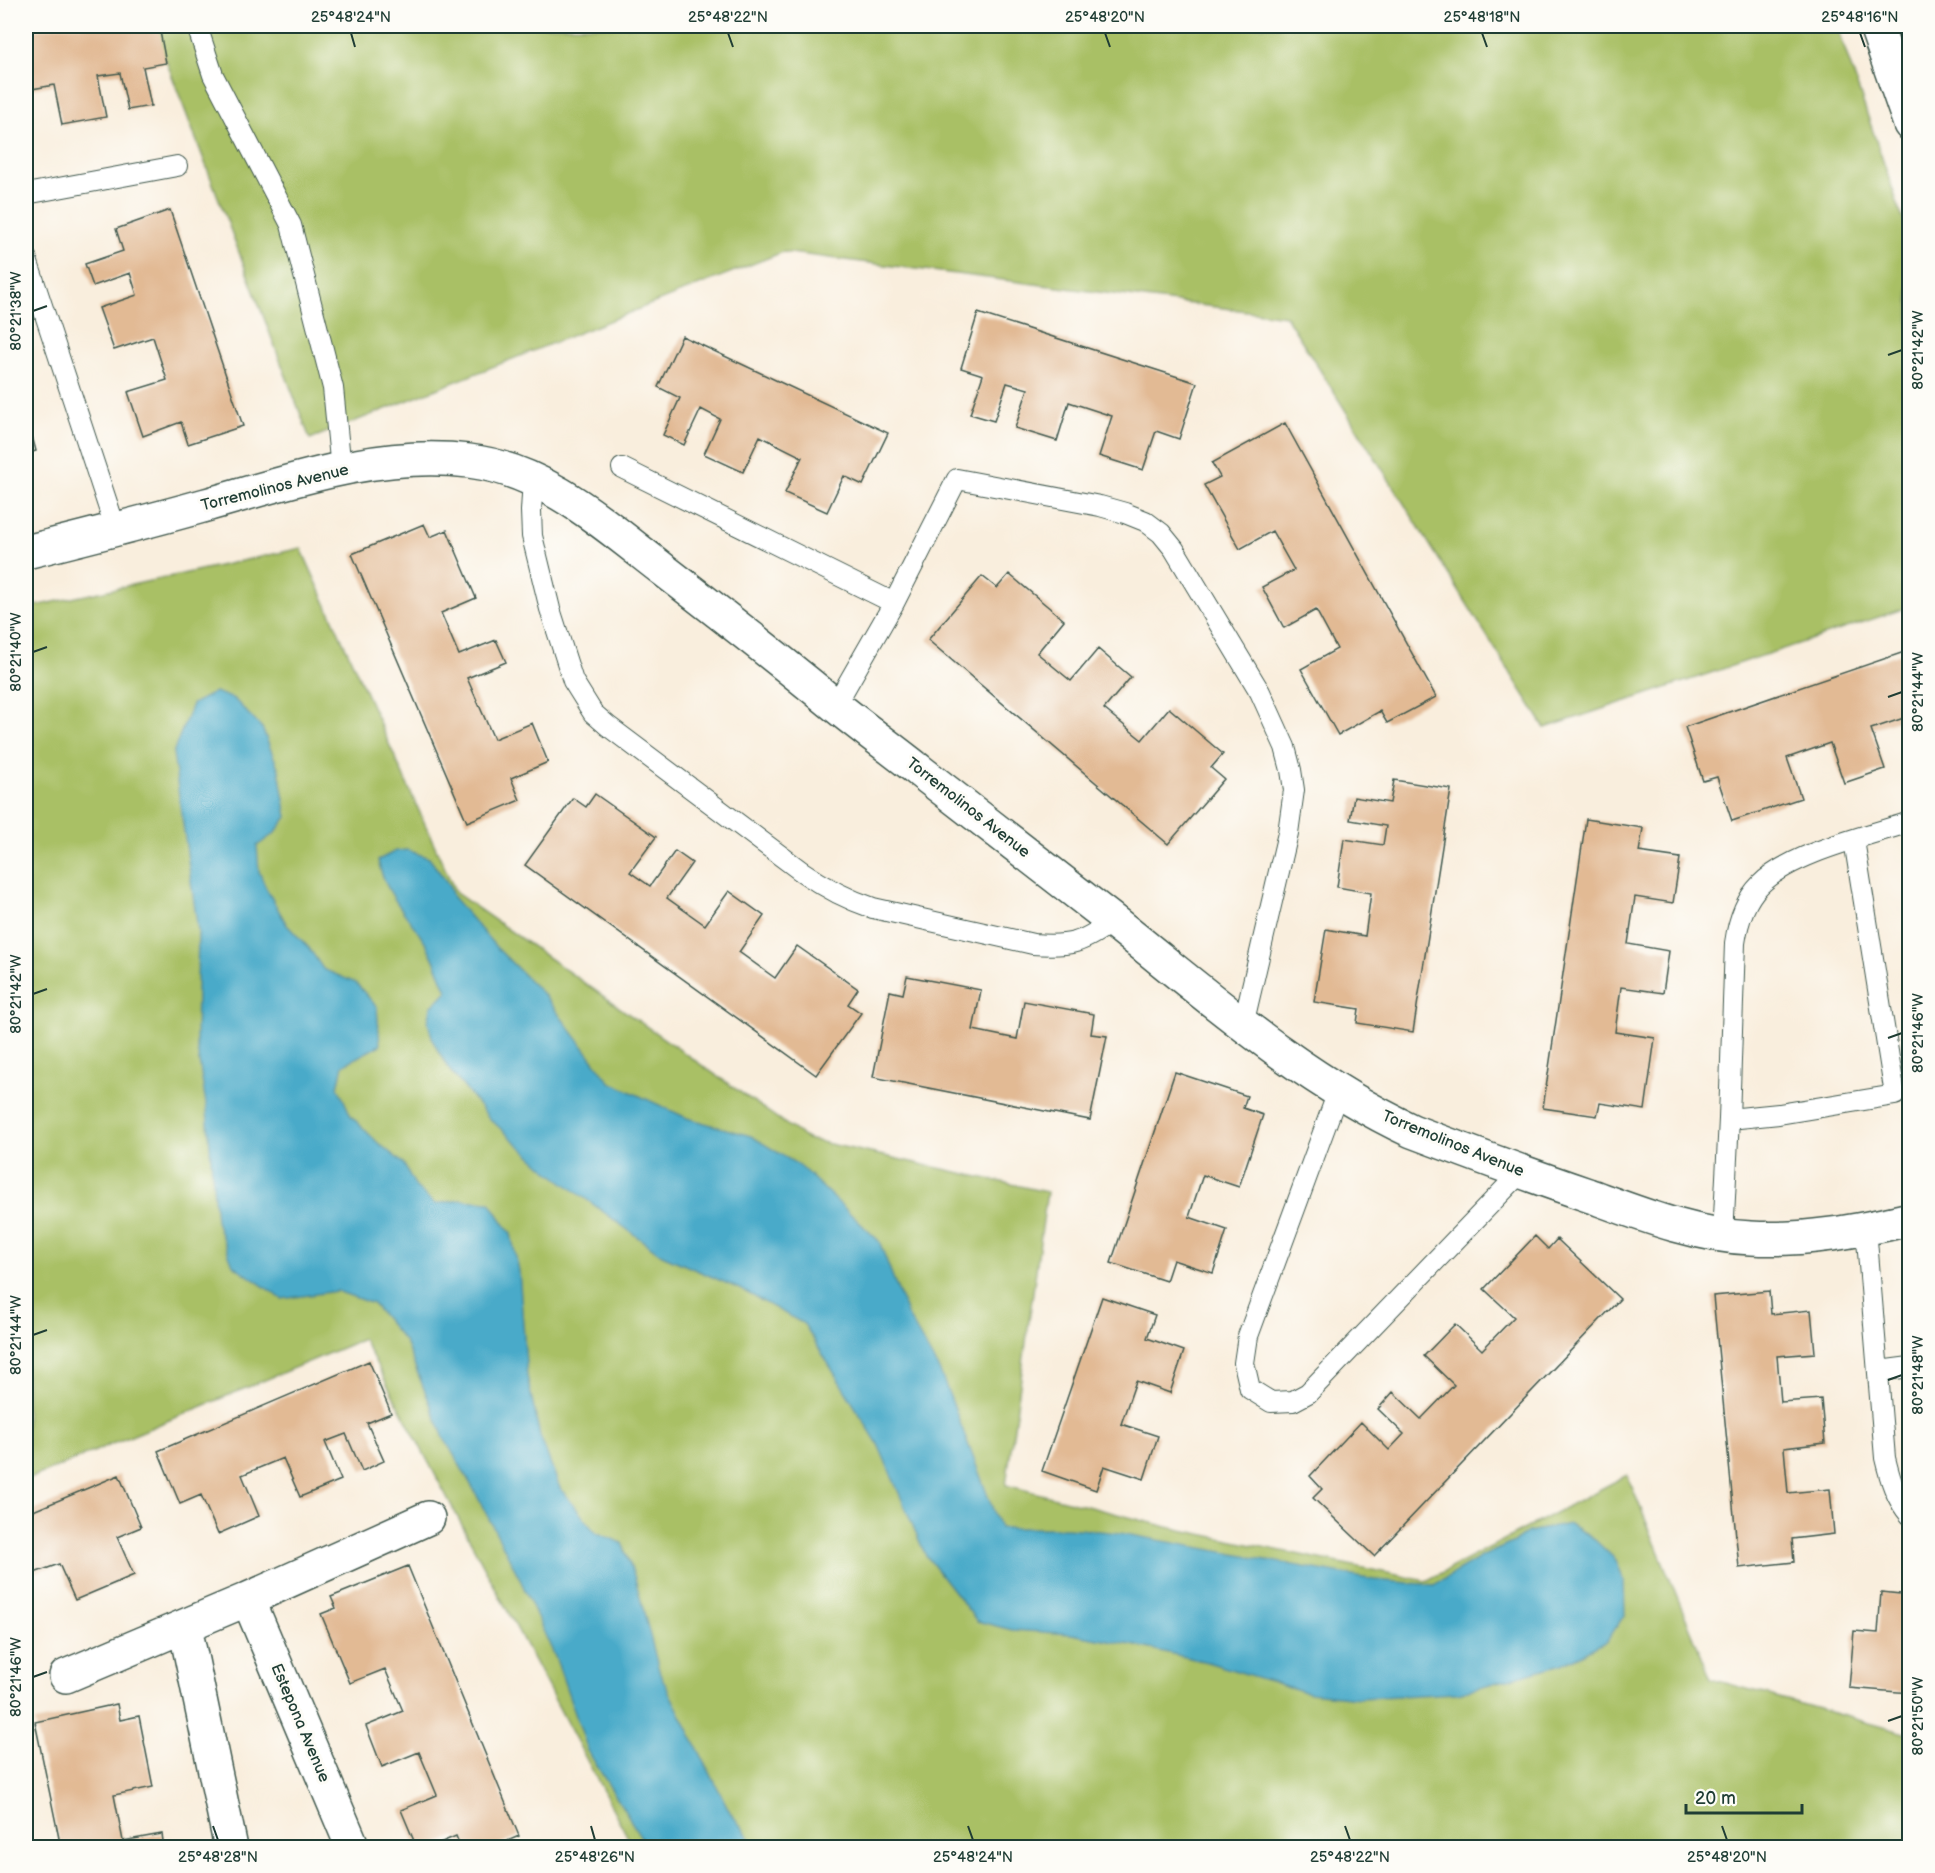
<svg xmlns="http://www.w3.org/2000/svg" width="1935" height="1873" viewBox="0 0 1935 1873" font-family="'Balsamiq Sans',sans-serif">
<style>
.green{fill:#a9c065;stroke:#647e4c;stroke-width:1.5}
.water{fill:#49aac9;stroke:#34747e;stroke-width:1.5}
.building{fill:#e2ba94}
.lines{fill:none;stroke-linecap:round;stroke-linejoin:round}
.service-casing{stroke:#40584d;stroke-width:22}
.minor-casing{stroke:#40584d;stroke-width:36}
.tertiary-casing{stroke:#40584d;stroke-width:36}
.service{stroke:#fff;stroke-width:20}
.minor{stroke:#fff;stroke-width:33}
.tertiary{stroke:#fff;stroke-width:33}
.ticks{fill:none;stroke:#1f3d34;stroke-width:2}
.labels{text-anchor:middle;dominant-baseline:central;stroke-width:6;stroke-linejoin:round;paint-order:stroke}
.street-label{font-size:16px;fill:#1f3d34;stroke:#fdfcf7}
.neatline{fill:none;stroke:#1f3d34;stroke-width:2}
.ticks-label{font-size:15px;text-anchor:middle;fill:#1f3d34}
</style>
<rect width="100%" height="100%" fill="#fdfcf7"/>
<filter id="ink" filterUnits="userSpaceOnUse"><feTurbulence type="fractalNoise" baseFrequency=".0167" numOctaves="2"/><feDisplacementMap in="SourceGraphic" scale="12" xChannelSelector="R" yChannelSelector="G"/><feConvolveMatrix kernelMatrix="1 2 1 2 8 2 1 2 1" color-interpolation-filters="sRGB"/></filter>
<filter id="wash" filterUnits="userSpaceOnUse"><feTurbulence type="fractalNoise" baseFrequency=".008" numOctaves="4" result="noise"/><feDisplacementMap in="SourceGraphic" scale="24" xChannelSelector="R" yChannelSelector="G"/><feGaussianBlur stdDeviation="1.35" result="paint"/><feColorMatrix in="noise" values="0 0 0 0 0 0 0 0 0 0 0 0 0 0 0 0 0 1.4 0 .05"/><feComposite in="paint" operator="in"/></filter>
<g filter="url(#wash)">
<rect width="100%" height="100%" fill="#f9eedd"/>
<path class="green" d="M153,26H1837L1909,237V607L1545,728L1286,316L783,252L310,439Z
M301,548L456,893L807,1139L1047,1192L1006,1485L1167,1527L1426,1581L1627,1475L1711,1679L1909,1734V1847H633L363,1339L26,1480V608Z"/>
<path class="water" d="M215,692L234,699L262,728L279,770L287,817L275,833L257,846L259,871L265,886L287,925L309,948L323,969L356,983L377,1007L380,1045L343,1065L338,1087L351,1116L377,1142L403,1163L416,1187L435,1204L460,1200L490,1202L511,1234L519,1271L527,1376L540,1436L560,1488L595,1532L622,1543L635,1578L660,1674L730,1812L757,1847H647L589,1753L556,1659L519,1577L473,1488L444,1438L405,1342L373,1304L337,1291L282,1299L233,1265L216,1221L207,1110L196,1043L198,931L173,753L192,704Z
M407,850L429,858L449,885L453,897L496,947L545,996L610,1082L687,1118L751,1136L800,1166L879,1241L907,1314L940,1372L953,1404L1000,1528H1068L1120,1533L1374,1580L1434,1585L1483,1556L1514,1542L1528,1532L1570,1524L1595,1540L1616,1560L1624,1581L1625,1614L1607,1641L1562,1664L1458,1693L1359,1698L1309,1693L1207,1662L1142,1647L1071,1634L1012,1630L977,1621L925,1554L878,1444L804,1324L742,1290L662,1255L548,1171L490,1119L449,1069L433,1041L428,1022L431,1007L447,991C440,976 435,959 426,944C408,915 385,895 378,860L396,851Z"/>
<g id="blocks">
<path class="building" d="M59,26H159L166,63L143,67L151,106L128,110L120,73L98,76L106,117L62,125L54,85L26,90V32Z
M170,210L243,426L188,444L181,422L143,436L128,392L167,380L153,337L114,350L99,308L137,295L130,273L93,286L85,264L123,251L116,229Z
M978,313L1197,383L1179,439L1156,431L1143,470L1099,456L1112,416L1069,402L1057,441L1015,428L1028,389L1007,383L994,421L970,414L983,375L961,368Z
M682,336L888,433L863,485L844,476L827,512L785,493L802,457L760,436L743,472L704,454L720,419L701,409L684,445L663,435L680,398L658,387Z
M26,413L36,451L26,454Z
M1285,423L1436,697L1387,723L1380,711L1338,735L1301,669L1337,649L1316,610L1284,628L1262,587L1294,570L1272,531L1240,549L1204,485L1220,477L1212,463Z
M424,524L430,537L447,530L476,598L441,613L459,655L496,640L506,662L467,678L494,739L532,723L548,762L511,778L520,800L467,822L352,554Z
M1009,574L1064,620L1037,653L1071,681L1098,649L1131,677L1104,709L1142,740L1169,708L1223,754L1211,768L1224,779L1168,844L928,640L982,576L997,588Z
M1910,650V716L1871,729L1885,769L1844,783L1830,743L1787,758L1801,798L1732,821L1717,777L1703,781L1685,727Z
M1394,780L1451,789L1413,1032L1357,1023L1359,1009L1314,1002L1326,929L1365,936L1371,893L1337,887L1344,839L1383,845L1386,826L1350,820L1354,797L1390,803Z
M595,794L656,837L630,872L650,886L675,851L692,863L667,898L705,925L729,891L764,916L739,952L775,978L797,946L858,989L848,1004L861,1013L816,1075L525,865L573,798L586,807Z
M1586,819L1643,828L1639,852L1680,858L1673,903L1635,897L1628,944L1669,951L1663,993L1621,987L1615,1032L1655,1038L1645,1110L1600,1103L1597,1116L1543,1108Z
M907,976L981,990L973,1030L1017,1039L1024,1001L1094,1014L1091,1034L1107,1036L1090,1120L873,1077L890,991L903,994Z
M1175,1072L1247,1096L1243,1108L1263,1115L1239,1187L1203,1175L1189,1217L1227,1230L1213,1273L1173,1260L1166,1281L1111,1263Z
M1535,1236L1548,1249L1557,1239L1620,1299L1374,1556L1313,1498L1322,1489L1310,1476L1361,1422L1389,1450L1404,1434L1378,1409L1393,1392L1421,1419L1454,1385L1424,1356L1455,1324L1482,1350L1514,1317L1484,1289Z
M1769,1291L1771,1314L1811,1310L1815,1353L1777,1356L1781,1402L1821,1399L1825,1443L1784,1448L1788,1493L1830,1489L1834,1534L1792,1539L1794,1562L1739,1568L1713,1296Z
M1102,1297L1155,1315L1147,1338L1184,1351L1170,1393L1136,1381L1121,1424L1158,1436L1144,1479L1104,1466L1096,1490L1042,1471Z
M369,1361L391,1413L367,1423L384,1461L362,1471L346,1434L325,1442L341,1480L300,1497L283,1458L242,1475L259,1516L218,1534L201,1495L180,1504L158,1451Z
M119,1475L141,1527L117,1537L134,1575L75,1600L59,1564L26,1576V1514Z
M408,1566L519,1836L491,1848H461L456,1836L428,1848H417L401,1810L437,1795L419,1752L382,1767L366,1726L403,1711L385,1669L350,1683L321,1614L336,1608L331,1597Z
M1881,1592L1910,1595V1693L1849,1688L1854,1631L1878,1633Z
M117,1704L120,1720L139,1716L153,1787L114,1795L123,1841L162,1834L164,1848H61L35,1722Z"/>
</g>
</g>
<g filter="url(#ink)">
<use href="#blocks" fill-opacity="0" stroke="#40584d" stroke-width="1.5"/>
<g class="lines">
<defs>
<path id="service" d="M197,26L213,75L291,225L333,388L341,470
M26,194L177,166
M26,257L116,530
M622,468L894,603
M533,479L531,511L532,536L550,609L573,681L593,713L608,726L801,871C824,887 846,899 873,908L1033,944C1071,947 1082,943 1113,921
M835,706L894,603L957,479L1100,506L1125,513L1145,521L1161,533L1174,549L1260,692L1285,747L1291,770L1294,790L1288,833L1243,1025
M1338,1092L1248,1336L1244,1363L1250,1389L1271,1402L1293,1401L1308,1393L1521,1172
M1729,1119L1779,1114L1895,1095L1854,840
M1866,1228L1885,1458C1890,1479 1896,1499 1910,1515
M1723,1236L1729,1119L1735,943C1738,922 1744,901 1760,885C1791,853 1867,836 1910,822
M1879,1371L1910,1367"/>
<path id="minor" d="M26,552C86,537 146,522 206,505C291,481 380,450 469,461C546,470 606,526 665,571C721,614 776,657 831,702C860,726 891,748 921,772C985,821 1049,871 1113,921C1209,997 1301,1079 1412,1131C1470,1153 1529,1175 1588,1195C1640,1214 1695,1236 1751,1238C1804,1241 1858,1231 1910,1219
M248,1599L353,1848
M185,1627L231,1848
M66,1676L248,1599L428,1518"/>
<path id="tertiary" d="M1876,26L1910,124"/>
</defs>
<use href="#service" class="service-casing"/>
<use href="#minor" class="minor-casing"/>
<use href="#tertiary" class="tertiary-casing"/>
<use href="#service" class="service"/>
<use href="#minor" class="minor"/>
<use href="#tertiary" class="tertiary"/>
</g>
</g>
<path class="ticks" d="M351,33L355,47M728,33L733,47M1105,33L1110,47M1482,33L1487,47M1860,33L1865,47M33,311L47,306M1888,355L1902,350M33,652L47,647M1888,697L1902,692M33,994L47,989M1888,1038L1902,1033M33,1335L47,1330M1888,1380L1902,1375M33,1677L47,1672M1888,1721L1902,1716M213,1826L218,1840M591,1826L595,1840M968,1826L973,1840M1345,1826L1350,1840M1722,1826L1727,1840"/>
<g class="labels">
<g class="street-label">
<text transform="translate(275 488) rotate(-14)">Torremolinos Avenue</text>
<text transform="translate(968 808) rotate(38)">Torremolinos Avenue</text>
<text transform="translate(1453 1144) rotate(22)">Torremolinos Avenue</text>
<text transform="translate(300 1723) rotate(67)">Estepona Avenue</text>
</g>
</g>
<rect width="1935" height="1873" fill="none" stroke="#fdfcf7" stroke-width="66"/>
<path d="M1686 1804v9h116v-9" fill="none" stroke="#1f3d34" stroke-width="3"/>
<text x="1695" y="1804" font-size="18" fill="#1f3d34" stroke="#fdfcf7" stroke-width="4.5" paint-order="stroke">20 m</text>
<rect x="33" y="33" width="1869" height="1807" class="neatline"/>
<g class="ticks-label">
<text x="351" y="22">25°48'24"N</text>
<text x="728" y="22">25°48'22"N</text>
<text x="1105" y="22">25°48'20"N</text>
<text x="1482" y="22">25°48'18"N</text>
<text x="1860" y="22">25°48'16"N</text>
<text transform="translate(16 311) rotate(-90)" y="5">80°21'38"W</text>
<text transform="translate(1918 350) rotate(-90)" y="5">80°21'42"W</text>
<text transform="translate(16 652) rotate(-90)" y="5">80°21'40"W</text>
<text transform="translate(1918 692) rotate(-90)" y="5">80°21'44"W</text>
<text transform="translate(16 994) rotate(-90)" y="5">80°21'42"W</text>
<text transform="translate(1918 1033) rotate(-90)" y="5">80°21'46"W</text>
<text transform="translate(16 1335) rotate(-90)" y="5">80°21'44"W</text>
<text transform="translate(1918 1375) rotate(-90)" y="5">80°21'48"W</text>
<text transform="translate(16 1677) rotate(-90)" y="5">80°21'46"W</text>
<text transform="translate(1918 1716) rotate(-90)" y="5">80°21'50"W</text>
<text x="218" y="1862">25°48'28"N</text>
<text x="595" y="1862">25°48'26"N</text>
<text x="973" y="1862">25°48'24"N</text>
<text x="1350" y="1862">25°48'22"N</text>
<text x="1727" y="1862">25°48'20"N</text>
</g>
</svg>
